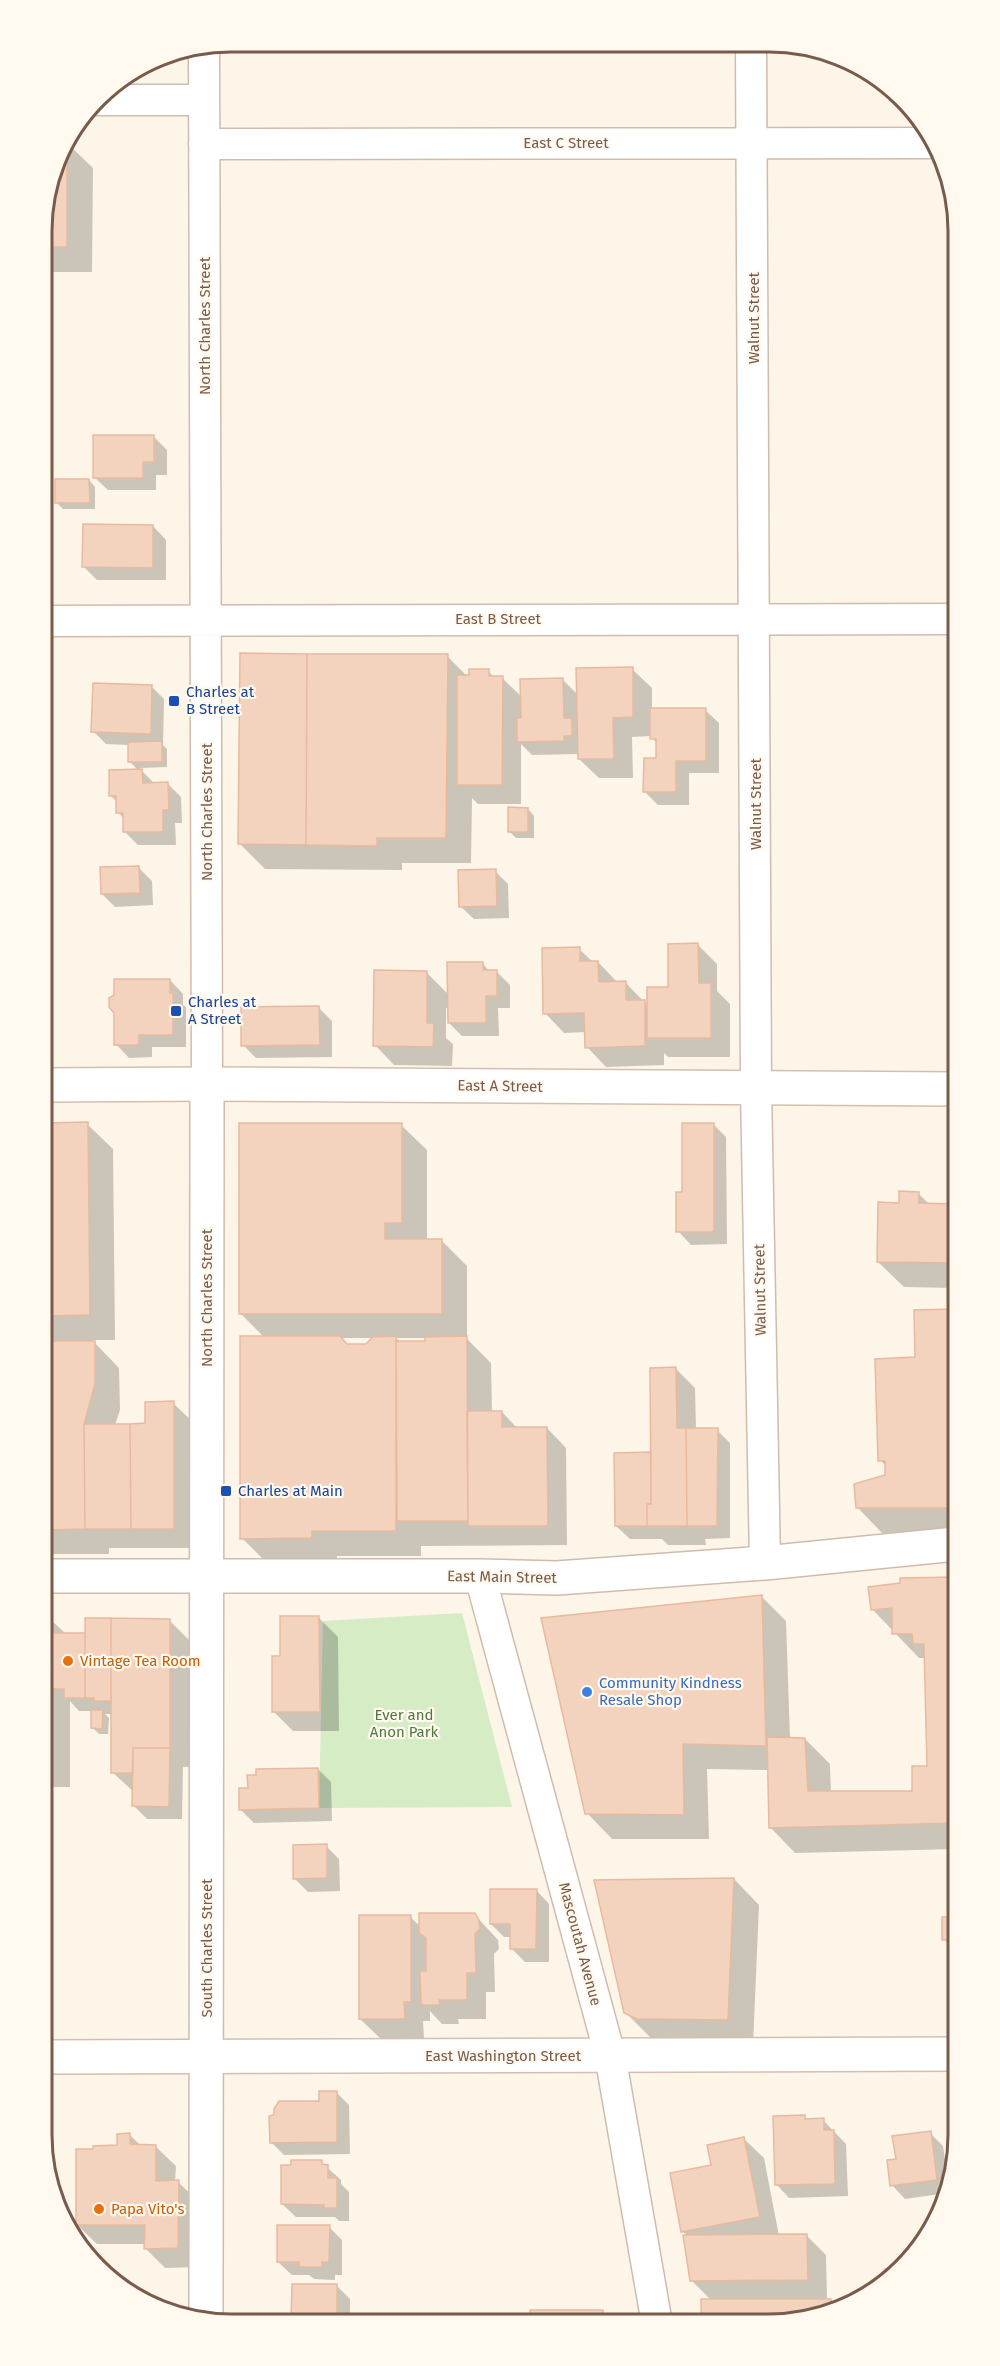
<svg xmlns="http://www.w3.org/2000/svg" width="1000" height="2366" viewBox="0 0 1000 2366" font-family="'Fira Sans',sans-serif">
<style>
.green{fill:#d5ecc5}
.shadow{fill:#0003;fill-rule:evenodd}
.building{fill:#f4d3be;stroke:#e7ba9e;stroke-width:1.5}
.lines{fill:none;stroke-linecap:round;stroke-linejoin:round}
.minor-casing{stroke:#d0bcac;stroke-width:33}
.tertiary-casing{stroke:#d0bcac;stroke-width:36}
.secondary-casing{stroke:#d5bfac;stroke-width:36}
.minor{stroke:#fff;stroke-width:30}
.tertiary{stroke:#fff;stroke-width:33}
.secondary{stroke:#fff;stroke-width:33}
.transit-dot{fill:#1a4fb4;stroke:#fff9ef;stroke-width:2}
.food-dot{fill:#e8710a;stroke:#fff9ef;stroke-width:2}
.shop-dot{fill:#3f7fe0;stroke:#fff9ef;stroke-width:2}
.labels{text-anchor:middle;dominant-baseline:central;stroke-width:4.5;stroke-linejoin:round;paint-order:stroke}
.street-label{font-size:15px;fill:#785b4a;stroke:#fff9ef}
.transit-label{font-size:15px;fill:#164399;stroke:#fff9ef;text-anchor:start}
.food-label{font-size:15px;fill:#c56008;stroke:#fff9ef;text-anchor:start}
.shop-label{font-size:15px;fill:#366cbe;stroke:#fff9ef;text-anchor:start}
.park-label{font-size:15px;fill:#50793f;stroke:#fff9ef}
.rim{fill:none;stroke:#785b4a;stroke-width:3}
</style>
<rect width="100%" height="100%" fill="#fdf5e8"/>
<path class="green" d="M462,1613L512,1807L319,1808L323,1621Z"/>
<path class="shadow" d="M66,142L93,168L92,272H43L42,219L61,148Z
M154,437L167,450V475H156V490H108L94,477Z
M89,480L95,487V509H63L56,502Z
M153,526L166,540V580H97L84,567Z
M447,656L468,677L488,671L495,678H502L522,697L562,679L578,695L632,669L652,688V709L705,710L719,723V773H689V805H658L645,792L658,760V745L651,736L632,737L633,778H599L579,759V754L532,755L521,744V804H478L472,798L471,863H402V870L265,869L240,844Z
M151,686L164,699L163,745L167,749V767L139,768L155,784H168L181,797L182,823H175L176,845H138L125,832L124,819L118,812V803L111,796L139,771L130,762L129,745L106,744L93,731Z
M528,809L534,816V838H516L509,831Z
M139,868L152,881L153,905L115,907L102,894Z
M495,871L508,884L509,918L474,919L460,906Z
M698,945L717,964V991L730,1004V1057H668L664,1053V1065L606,1067L587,1047L586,1032L564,1033L545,1013L579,949L593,962H598L618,983L625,982L648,1006L670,989Z
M482,963L490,972H497L510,985V1008H498L499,1036H462L449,1023V1008H446V1038L453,1044L452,1066L394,1065L375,1045L427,973L449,995Z
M170,980L183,994V1005L186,1007V1047H152V1057L129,1058L116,1044Z
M319,1008L332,1021V1057L256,1058L243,1045Z
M45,1124H87L113,1149L115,1340H92L119,1368L120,1410L115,1425H147L173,1403L193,1422V1548H109V1554H46Z
M713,1124L726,1137L727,1244L691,1245L678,1231L683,1194Z
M401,1125L427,1150V1241H442L467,1266V1339L491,1363L492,1412H502L518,1429L547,1428L566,1448L567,1545L421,1546V1556H337V1563H267L242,1538L265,1338L240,1313ZM340,1338H373L367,1345H347ZM396,1338H426V1342H400Z
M918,1193L930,1205H955V1288L904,1287L878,1262L901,1204Z
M955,1310L956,1532L882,1533L857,1507L887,1477V1467L880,1460L917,1359L915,1311Z
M676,1369L695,1388L696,1430H717L730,1443V1538L705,1539L706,1545H668L662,1539H630L616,1526L650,1454Z
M956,1578L957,1849L795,1853L770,1827L768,1770L707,1769L709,1839H612L587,1813L761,1596L786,1621L790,1739H805L830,1764L831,1793L914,1792L929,1767L926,1658H919L873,1610L902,1585Z
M318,1617L338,1637L339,1731H293L273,1711L282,1657Z
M47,1619H50L66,1634H87L169,1620L189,1640V1767H183L182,1819H147L134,1806V1792L112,1772V1714H105L109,1718L108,1734H99L92,1727V1711H79L70,1701V1787H47Z
M318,1769L331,1782L332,1821L254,1823L241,1810L258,1777Z
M326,1846L339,1859L340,1891L308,1892L294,1878Z
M734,1879L759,1905L753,2045L663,2044L651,2038L626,2013Z
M536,1890L549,1904V1962H525L512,1949V1937H504L491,1924Z
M475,1915L498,1940L499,1949L494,1954L495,1992H486V2019H458L459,2024H442L430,2011V2021H423L424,2038H380L360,2019L410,1917L421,1927Z
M957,1919V1952L944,1939Z
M336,2092L349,2105L350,2154L284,2155L271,2142L275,2117L320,2102Z
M804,2117L808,2120H823L846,2144L848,2196L789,2198L776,2184Z
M930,2133L943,2146L949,2186L947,2193L905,2199L892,2185L897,2160Z
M130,2135L141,2146L156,2147L176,2166L175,2182H178L198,2201L197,2267L165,2268L146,2249V2244H97L77,2225L118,2146Z
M744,2139L764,2158L779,2236H807L826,2255L827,2300H831L839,2309L817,2318H702V2301H712L691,2280L688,2236L682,2231L712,2166Z
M321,2162L341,2180V2184L349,2192V2221H339L335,2217H296L282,2204Z
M48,2170L55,2177V2195L48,2183Z
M329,2227L342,2240V2275H335V2280L314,2279L309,2275H292L278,2262Z
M337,2286L350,2299V2320H293Z
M603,2312L610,2319H532Z"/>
<path class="building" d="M67,141V247H43L42,219L61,148Z
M93,435H154V462H143V478H93Z
M55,479H89L90,503H55Z
M83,524L153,525V568L82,567Z
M240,653L307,654L306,845L238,844Z
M307,654H448L446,838H377V846L306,845Z
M633,667V717L613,718L614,759H578L576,668Z
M469,669H489V676H503L502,785H457V675H469Z
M563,678L564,718H572V736H564V741L517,742V718H521L520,679Z
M93,683L152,685L151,734L91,732Z
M650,708H706V761H676V792H643L644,758H656V739H650Z
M162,741V762H128V742Z
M142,769L143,783L168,782L169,810H163V832H123V813H116V796H109V770Z
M508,807L528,808V832H508Z
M139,866L140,893L101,894L100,867Z
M496,869L497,906L459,907L458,870Z
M698,943L699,983H711V1038H647V987H668V944Z
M580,947V961H598L599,982L626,981V1000H645V1046L585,1048L584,1013L543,1014L542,948Z
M447,962H483V970H497V996H486V1023H448Z
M374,970L427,971V1023H434L433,1047L373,1046Z
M114,979H170V993H173V1035H139V1045H114V1013L109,1007V998L114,995Z
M319,1006L320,1045L241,1046V1007Z
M88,1122L90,1315L46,1316L45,1123Z
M239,1123H402V1223H385V1239H442V1314H239Z
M682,1123H714V1232H676V1192H682Z
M899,1191L919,1192V1203L955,1204V1263L877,1262L878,1202L899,1203Z
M955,1309L956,1508H856L854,1484L885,1475V1461H878L875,1359L915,1357L914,1310Z
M240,1336H340L347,1344H366L373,1337L396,1336V1531H312V1538L240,1539Z
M467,1336L468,1521H397L396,1341H425V1337Z
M46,1341H95V1384L84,1424L85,1529L46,1530Z
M676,1367L677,1428H686L687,1526H647V1504H651L650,1368Z
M174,1401V1529H131L130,1424L145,1423V1402Z
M467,1411H502V1427H547L548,1526H468Z
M84,1424H130L131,1529H85Z
M686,1428H718L717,1526H687Z
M651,1452V1504H647V1526H615L614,1453Z
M956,1577L957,1823L769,1828L767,1737L805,1738L808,1791H912V1766H927L924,1644H913L912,1634H892V1608L871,1610L868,1587L900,1583V1578Z
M762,1595L766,1746L683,1744L684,1815L585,1814L541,1618Z
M280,1616H319L320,1712H272V1656H280Z
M47,1617H51V1768H47Z
M85,1618H111V1701H94V1698H85Z
M111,1618L170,1619V1748H133V1773H111Z
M51,1633H85V1698H64V1689H51Z
M91,1710H103L102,1729L91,1728Z
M133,1748H170L169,1807L132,1806Z
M318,1768L319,1808L239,1810V1788H248L247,1775H256V1769Z
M327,1844V1878L293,1879V1845Z
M734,1878L728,2020L637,2019L624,2013L594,1880Z
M490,1889H537L536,1949H510V1924H490Z
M419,1913H475L479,1920L480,1929L475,1934L476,1973H467V2000H439L440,2005H421L420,1971H426V1938L419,1933Z
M359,1915H411V2002H404L405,2019H359Z
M942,1917H957V1940H942Z
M319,2091H337V2142L270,2143L269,2116L274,2115V2109L279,2101H319Z
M805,2115V2119L824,2118V2130H834L835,2184L775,2185L773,2116Z
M931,2131L937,2180L890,2186L887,2160L896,2159L892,2136Z
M130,2133V2144L156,2145V2181L179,2180L178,2248L144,2249L145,2225H76V2149H93V2146L117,2145V2134Z
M744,2137L760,2217L681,2232L670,2173L711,2165L707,2145Z
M291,2160H322V2164L328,2165V2178H337V2208H324V2205L281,2204V2165H291Z
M277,2225H330L329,2262H322V2267H299V2262H277Z
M807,2234L808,2280L690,2281L683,2235Z
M896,2266L897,2271L887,2279L885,2269Z
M292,2284H337V2320H291Z
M701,2299H831V2312L817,2318H701Z
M530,2310H603V2319H530Z"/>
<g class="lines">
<defs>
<path id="minor" d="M751,45L756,1089L765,1563
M204,47L207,1084
M98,100H204
M204,144L928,143
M44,621L953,619
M480,1576L610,2055L656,2318"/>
<path id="tertiary" d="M47,1576H480L557,1578L765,1563L956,1544
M206,2320L207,1084"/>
<path id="secondary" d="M45,1085L207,1084L954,1089
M48,2057L957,2054"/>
</defs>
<use href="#minor" class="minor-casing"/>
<use href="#tertiary" class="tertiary-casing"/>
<use href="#secondary" class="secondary-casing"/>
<use href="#minor" class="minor"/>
<use href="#tertiary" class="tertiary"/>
<use href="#secondary" class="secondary"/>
</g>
<g class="transit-dot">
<rect x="168" y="695" width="12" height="12" rx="3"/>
<rect x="170" y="1005" width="12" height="12" rx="3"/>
<rect x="220" y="1485" width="12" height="12" rx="3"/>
</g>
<g class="food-dot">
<circle cx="68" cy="1661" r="6"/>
<circle cx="99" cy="2209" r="6"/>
</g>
<circle class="shop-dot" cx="587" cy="1692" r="6"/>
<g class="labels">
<g class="street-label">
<text x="566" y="143">East C Street</text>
<text transform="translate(754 318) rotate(-90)">Walnut Street</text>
<text transform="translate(205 326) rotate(-90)">North Charles Street</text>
<text x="498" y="619">East B Street</text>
<text transform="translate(756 804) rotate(-90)">Walnut Street</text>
<text transform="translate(207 812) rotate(-90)">North Charles Street</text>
<text transform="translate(500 1086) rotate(1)">East A Street</text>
<text transform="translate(760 1290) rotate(-91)">Walnut Street</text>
<text transform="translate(207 1298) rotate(-90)">North Charles Street</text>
<text transform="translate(502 1577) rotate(1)">East Main Street</text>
<text transform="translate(580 1944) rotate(75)">Mascoutah Avenue</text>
<text transform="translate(207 1948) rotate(-90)">South Charles Street</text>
<text x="503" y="2056">East Washington Street</text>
</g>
<g class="transit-label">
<text x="186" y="692">Charles at<tspan x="186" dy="17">B Street</tspan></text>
<text x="188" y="1002">Charles at<tspan x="188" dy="17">A Street</tspan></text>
<text x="238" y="1491">Charles at Main</text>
</g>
<g class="food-label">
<text x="80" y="1661">Vintage Tea Room</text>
<text x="111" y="2209">Papa Vito's</text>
</g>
<g class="shop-label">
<text x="599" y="1683">Community Kindness<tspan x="599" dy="17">Resale Shop</tspan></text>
</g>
<g class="park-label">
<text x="404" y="1715">Ever and<tspan x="404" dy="17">Anon Park</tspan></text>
</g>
</g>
<path d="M0 0H1000V2366H0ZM231 52H769A179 179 0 0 1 948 231V2135A179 179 0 0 1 769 2314H231A179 179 0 0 1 52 2135V231A179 179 0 0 1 231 52Z" fill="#fff9ef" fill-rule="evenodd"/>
<path class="rim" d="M231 52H769A179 179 0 0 1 948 231V2135A179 179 0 0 1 769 2314H231A179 179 0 0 1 52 2135V231A179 179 0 0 1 231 52Z"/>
</svg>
